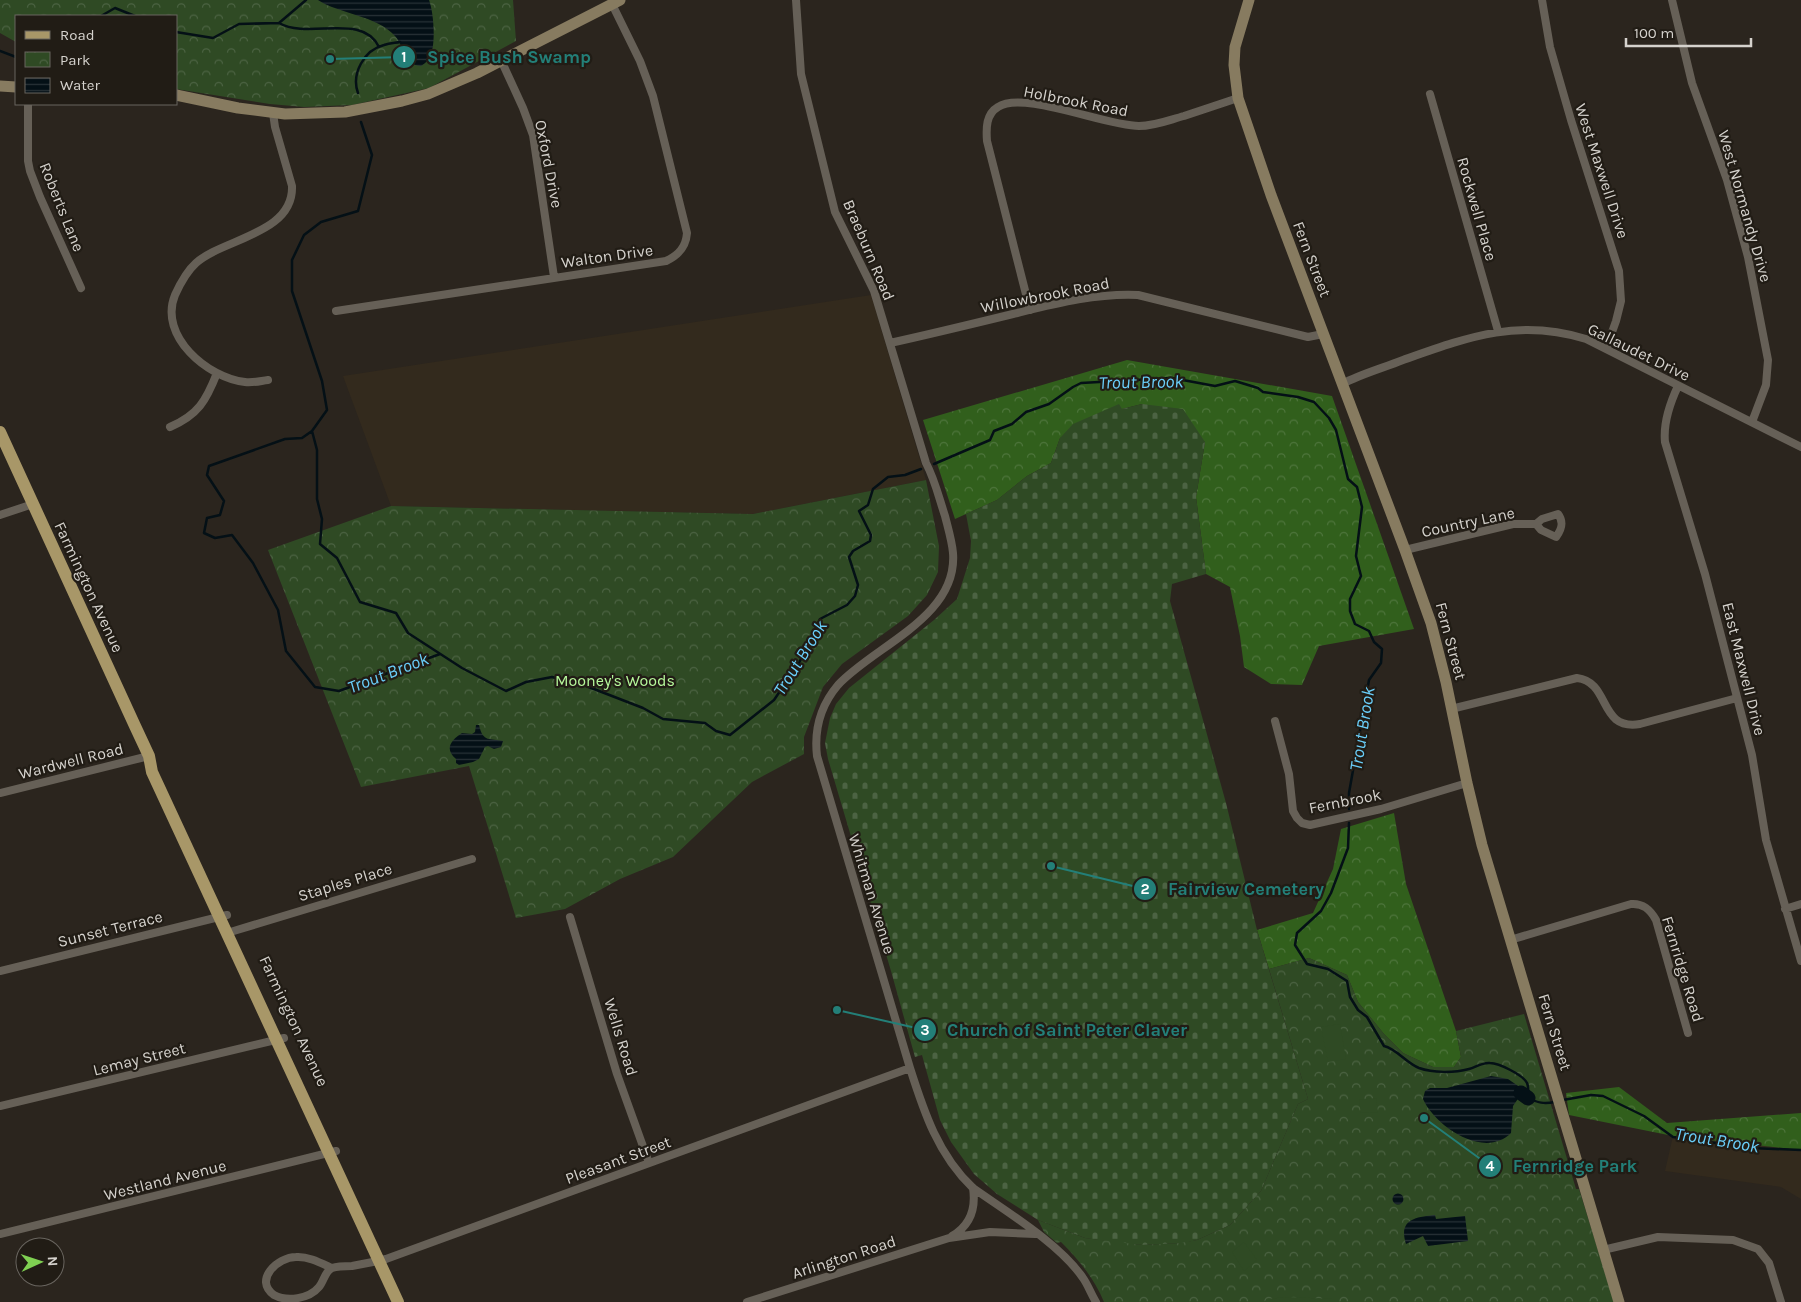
<svg xmlns="http://www.w3.org/2000/svg" width="1801" height="1302" viewBox="0 0 1801 1302" font-family="Karla,sans-serif">
<style>
.built{fill:#332a1d}
.forest{fill:url(#forest-crowns)}
.cemetery{fill:url(#cemetery-stones)}
.park{fill:url(#park-crowns)}
.pitch{fill:#2f4a24}
.water{fill:url(#water-rules)}
.lines{fill:none;stroke-linecap:round;stroke-linejoin:round}
.stream{stroke:#041016;stroke-width:2.5}
.river{stroke:#041016;stroke-width:15}
.street{stroke:#666057;stroke-width:8}
.secondary{stroke:#877b60;stroke-width:11}
.primary{stroke:#a89768;stroke-width:12}
.labels{text-anchor:middle;dominant-baseline:central;stroke-width:4.5;stroke-linejoin:round;paint-order:stroke}
.street-label{font-size:16px;fill:#d5d2cd;stroke:#211c15}
.park-label{font-size:16px;fill:#b6f89b;stroke:#211c15}
.water-label{font-size:18px;font-style:italic;fill:#6acef9;stroke:#211c15}
.leader{fill:none;stroke:#237f78;stroke-width:2}
.callout-dot{fill:#237f78;stroke:#211c15;stroke-width:2}
.mark-label{font-size:15px;text-anchor:middle;font-weight:bold;fill:#fff}
.callout-label{font-size:18px;text-anchor:middle;font-weight:bold;fill:#237f78;stroke:#211c15;stroke-width:4.5;stroke-linejoin:round;paint-order:stroke}
</style>
<defs>
<pattern id="forest-crowns" width="20" height="18" patternUnits="userSpaceOnUse" patternTransform="scale(1.25)"><rect width="20" height="18" fill="#315f1c"/><path d="M2 6a3 3 0 1 1 6 0M12 15a3 3 0 1 1 6 0" fill="none" stroke="#4e753c"/></pattern>
<pattern id="cemetery-stones" width="16" height="16" patternUnits="userSpaceOnUse" patternTransform="scale(1.25)"><rect width="16" height="16" fill="#2f4a24"/><path d="M2 7V4a2 2 0 0 1 4 0v3zM10 15v-3a2 2 0 0 1 4 0v3z" fill="#4c6343"/></pattern>
<pattern id="park-crowns" width="20" height="18" patternUnits="userSpaceOnUse" patternTransform="scale(1.25)"><rect width="20" height="18" fill="#2f4a24"/><path d="M2 6a3 3 0 1 1 6 0M12 15a3 3 0 1 1 6 0" fill="none" stroke="#4c6343"/></pattern>
<pattern id="water-rules" width="6" height="5" patternUnits="userSpaceOnUse" patternTransform="scale(1.25)"><rect width="6" height="5" fill="#041016"/><path d="M0 2.5h6" fill="none" stroke="#283237"/></pattern>
</defs>
<rect width="100%" height="100%" fill="#2b251e"/>
<path class="built" d="M871,295L926,480L753,514L391,506L343,376Z
M1673,1136L1801,1150V1199L1781,1187L1665,1171Z"/>
<path class="forest" d="M1127,360L1332,396L1414,629L1319,646L1302,685L1271,684L1244,667L1240,636L1230,587L1206,574L1196,497L1205,442L1142,404L1122,409L1060,438L1051,463L1027,476L997,500L955,519L923,420Z
M1394,813L1406,884L1456,1031L1461,1057L1454,1067H1433L1403,1053L1384,1034L1358,1002L1347,975L1309,958L1269,969L1257,930L1313,913L1333,869L1341,829Z
M1619,1087L1667,1123L1801,1113V1150L1673,1136L1569,1115L1566,1093Z"/>
<path class="cemetery" d="M1119,404L1122,409L1142,404L1183,409L1205,442L1196,497L1206,574L1172,584L1170,601L1226,803L1257,930L1308,1099L1298,1104L1261,1191L1230,1225L1197,1240L1184,1243L1143,1245L1125,1244L1085,1238L1038,1220L997,1194L974,1174L951,1142L940,1120L922,1055L915,1057L891,971L828,759L825,743L830,718L836,704L849,688L934,620L957,599L970,558L971,541L966,514L997,500L1027,476L1051,463L1060,438L1073,424Z"/>
<path class="park" d="M0,0H513L516,41L429,88L352,105L304,107L270,104L176,89V16H16V42L0,33Z
M926,480L939,546L938,572L927,595L908,616L842,664L823,687L804,737V754L752,782L673,857L620,879L565,909L516,918L469,766L361,787L268,550L391,506L753,514Z
M1309,958L1347,975L1358,1002L1384,1034L1403,1053L1433,1067H1454L1461,1057L1456,1031L1524,1014L1576,1189H1579L1614,1302H1104C1094,1278 1079,1260 1061,1242L1057,1243L1044,1232L1038,1220L1085,1238L1141,1245L1181,1243L1197,1240L1230,1225L1261,1191L1298,1104L1308,1099L1269,969Z"/>
<path class="pitch" d="M1340,1024L1346,1059L1328,1062L1321,1027Z
M1376,1098L1378,1112L1361,1113L1359,1100Z
M1244,1242L1257,1260L1244,1271L1232,1252Z
M1287,1297L1333,1299V1302H1264L1267,1299Z"/>
<path class="water" d="M318,0H429C434,13 436,45 430,57C428,61 425,63 421,66C401,64 406,48 395,36C376,15 339,14 318,0Z
M476,725H479C483,743 490,738 503,741L501,747L494,749L488,746L485,747L479,759L473,762L459,765L456,763V759C444,749 451,740 462,733L472,734L475,732Z
M1491,1076L1508,1079L1524,1090L1513,1106L1511,1133C1484,1160 1435,1126 1423,1099L1425,1091L1430,1088H1447Z
M1392.5 1199a5.5 5.5 0 1 1 11 0a5.5 5.5 0 1 1-11 0Z
M1435,1215L1436,1219L1465,1216L1468,1241L1428,1246L1423,1236L1406,1244C1398,1219 1416,1217 1435,1215Z"/>
<g class="lines">
<path class="stream" d="M101,16L115,8L135,16
M279,23C309,40 362,12 379,47
M176,32L213,38L239,24L279,23L306,0
M0,51L16,57
M358,93C351,74 364,50 384,45C390,43 395,43 400,42
M361,122L372,155L358,211L321,222L304,235L292,260V291L322,381L327,410L312,431L317,450V499L322,519L320,544L337,558L360,602L396,613L408,633L462,668L506,691L526,682L552,677L581,684L643,708L663,719L705,723L716,731L730,735L774,700L799,663L820,619L847,605L855,596L858,585L849,557L853,551L870,541L871,535L859,511L868,505L873,489L888,477L905,475L921,469
M312,431L302,438L285,439L209,466L207,475L224,501L220,515L207,518L204,533L215,538L232,535L253,563L278,610L286,651L315,687L339,691L440,654
M934,464L990,440L994,431L1012,424L1026,412L1049,404L1073,387L1081,383L1172,378L1215,386L1235,381L1258,388L1263,392L1298,397L1314,402L1329,418L1336,430L1348,479L1357,487L1362,507L1356,556L1361,576L1350,599V611L1355,624L1369,631L1374,642L1382,649L1381,663L1369,680L1349,793V809
M1349,823L1348,848L1331,893L1321,911L1297,933L1295,945L1307,964L1328,969L1347,981L1350,997L1358,1010L1367,1017L1384,1046C1397,1049 1406,1063 1419,1068C1433,1073 1454,1073 1469,1069C1476,1067 1483,1062 1490,1063C1499,1063 1523,1075 1527,1083C1529,1087 1528,1093 1528,1098C1538,1103 1544,1104 1555,1102
M1563,1100L1591,1095L1603,1096L1644,1116L1673,1137L1751,1148L1801,1150"/>
<path class="river" d="M1521,1093L1528,1098"/>
<path class="street" d="M796,0L801,74L835,212L874,291L926,463C935,480 939,498 945,516C948,528 952,541 953,553C958,617 874,646 838,685C821,705 814,730 817,756L910,1068C924,1112 938,1155 973,1188C1007,1212 1060,1244 1083,1278C1088,1285 1091,1294 1096,1302
M1542,0L1550,47L1571,120L1619,271L1621,301L1616,321L1606,349
M1672,0L1692,83L1727,180L1748,257L1768,360L1766,385L1752,422
M501,60L523,108L533,135L554,277
M1430,94L1498,331
M28,104V161L30,171L40,197L81,288
M1030,310L987,141C986,128 986,114 998,107C1022,90 1106,126 1139,126C1155,126 1169,120 1184,116C1202,110 1220,104 1238,98
M336,311L666,261C679,255 686,247 687,233L653,96L640,61L612,4
M890,343C931,334 972,324 1013,314C1054,304 1096,293 1138,295L1308,337L1323,334
M268,380C260,381 253,383 245,382C208,378 158,336 175,295C180,284 187,271 196,263C222,239 294,234 292,186L275,127L273,113
M1342,384C1361,374 1383,368 1403,360C1468,337 1518,318 1586,339L1801,447
M1678,386C1670,403 1663,422 1665,442L1705,574L1752,755L1766,840L1801,961
M170,427C198,415 206,401 217,373
M0,515L33,504
M1405,550L1513,524H1536L1541,530L1556,537C1562,529 1564,522 1558,514L1542,519L1536,524
M1451,709L1577,678C1611,682 1598,731 1640,724L1737,698
M1275,721L1289,774L1293,811L1297,818L1302,823L1310,825L1381,809L1467,783
M0,793L149,756
M1785,909L1801,904
M570,917L617,1074L649,1163
M227,933L472,859
M1510,940L1631,904C1643,903 1650,909 1656,920L1688,1033
M0,971L227,915
M0,1106L284,1038
M0,1234L336,1151
M952,1236C971,1225 976,1208 973,1188
M1603,1250L1658,1237L1733,1240L1758,1249L1769,1263L1781,1302
M332,1268C321,1263 308,1256 296,1257C278,1257 253,1280 274,1295C287,1302 309,1299 319,1287C324,1281 325,1271 332,1268C338,1266 346,1266 352,1266C363,1264 374,1262 386,1259L910,1068
M747,1302L949,1238L990,1232L1035,1234"/>
<path class="secondary" d="M1249,0L1235,47L1234,65L1238,98L1271,195L1405,550L1431,623L1446,682L1467,783L1482,845L1619,1302
M0,86L16,87
M176,95L238,108L285,114L345,112L402,101L428,94L477,73L620,0"/>
<path class="primary" d="M0,432L135,726L149,756L152,772L398,1302"/>
</g>
<g class="labels">
<g class="street-label">
<text transform="translate(1076 101) rotate(11)">Holbrook Road</text>
<text transform="translate(549 164) rotate(79)">Oxford Drive</text>
<text transform="translate(1602 171) rotate(72)">West Maxwell Drive</text>
<text transform="translate(1745 206) rotate(74)">West Normandy Drive</text>
<text transform="translate(62 207) rotate(68)">Roberts Lane</text>
<text transform="translate(1477 209) rotate(74)">Rockwell Place</text>
<text transform="translate(869 250) rotate(67)">Braeburn Road</text>
<text transform="translate(607 256) rotate(-8)">Walton Drive</text>
<text transform="translate(1312 259) rotate(69)">Fern Street</text>
<text transform="translate(1045 295) rotate(-11)">Willowbrook Road</text>
<text transform="translate(1639 352) rotate(26)">Gallaudet Drive</text>
<text transform="translate(1468 522) rotate(-12)">Country Lane</text>
<text transform="translate(89 587) rotate(65)">Farmington Avenue</text>
<text transform="translate(1451 641) rotate(75)">Fern Street</text>
<text transform="translate(1744 669) rotate(76)">East Maxwell Drive</text>
<text transform="translate(71 761) rotate(-14)">Wardwell Road</text>
<text transform="translate(1345 801) rotate(-11)">Fernbrook</text>
<text transform="translate(345 882) rotate(-17)">Staples Place</text>
<text transform="translate(872 894) rotate(73)">Whitman Avenue</text>
<text transform="translate(110 929) rotate(-14)">Sunset Terrace</text>
<text transform="translate(1683 969) rotate(73)">Fernridge Road</text>
<text transform="translate(294 1021) rotate(65)">Farmington Avenue</text>
<text transform="translate(1555 1032) rotate(73)">Fern Street</text>
<text transform="translate(621 1037) rotate(73)">Wells Road</text>
<text transform="translate(139 1059) rotate(-14)">Lemay Street</text>
<text transform="translate(618 1160) rotate(-20)">Pleasant Street</text>
<text transform="translate(165 1180) rotate(-14)">Westland Avenue</text>
<text transform="translate(844 1257) rotate(-18)">Arlington Road</text>
</g>
<g class="park-label">
<text x="615" y="680">Mooney's Woods</text>
</g>
<g class="water-label">
<text transform="translate(1141 382) rotate(-1)">Trout Brook</text>
<text transform="translate(800 658) rotate(-58)">Trout Brook</text>
<text transform="translate(388 673) rotate(-21)">Trout Brook</text>
<text transform="translate(1362 729) rotate(-81)">Trout Brook</text>
<text transform="translate(1717 1140) rotate(9)">Trout Brook</text>
</g>
</g>
<path class="leader" d="M330 59L404 57M1051 866L1145 889M837 1010L925 1030M1424 1118L1490 1166"/>
<g class="callout-dot">
<circle cx="330" cy="59" r="5"/>
<circle cx="1051" cy="866" r="5"/>
<circle cx="837" cy="1010" r="5"/>
<circle cx="1424" cy="1118" r="5"/>
<circle cx="404" cy="57" r="12"/>
<circle cx="1145" cy="889" r="12"/>
<circle cx="925" cy="1030" r="12"/>
<circle cx="1490" cy="1166" r="12"/>
</g>
<g class="mark-label">
<text x="404" y="62">1</text>
<text x="1145" y="894">2</text>
<text x="925" y="1035">3</text>
<text x="1490" y="1171">4</text>
</g>
<g class="callout-label">
<text x="509" y="63">Spice Bush Swamp</text>
<text x="1246" y="895">Fairview Cemetery</text>
<text x="1067" y="1036">Church of Saint Peter Claver</text>
<text x="1575" y="1172">Fernridge Park</text>
</g>
<rect x="15" y="15" width="162" height="90" fill="#211c15" stroke="#69655f"/>
<rect x="25" y="31" width="25" height="8" fill="#a89768" stroke="#69655f"/>
<text x="60" y="40" font-size="15" fill="#d5d2cd">Road</text>
<rect x="25" y="52" width="25" height="15" fill="url(#park-crowns)" stroke="#69655f"/>
<text x="60" y="65" font-size="15" fill="#d5d2cd">Park</text>
<rect x="25" y="78" width="25" height="15" fill="url(#water-rules)" stroke="#69655f"/>
<text x="60" y="90" font-size="15" fill="#d5d2cd">Water</text>
<g transform="translate(40 1262) rotate(87)"><circle r="24" fill="#211c15" stroke="#69655f"/>
<path d="M0-4L9 19L0 12L-9 19Z" fill="#7fd052"/>
<text y="-8" font-size="14" font-weight="bold" text-anchor="middle" fill="#d5d2cd">N</text>
</g>
<path d="M1626 38v8h125v-8" fill="none" stroke="#d5d2cd" stroke-width="2.5"/>
<text x="1634" y="38" font-size="15" fill="#d5d2cd" stroke="#211c15" stroke-width="4" paint-order="stroke">100 m</text>
</svg>
